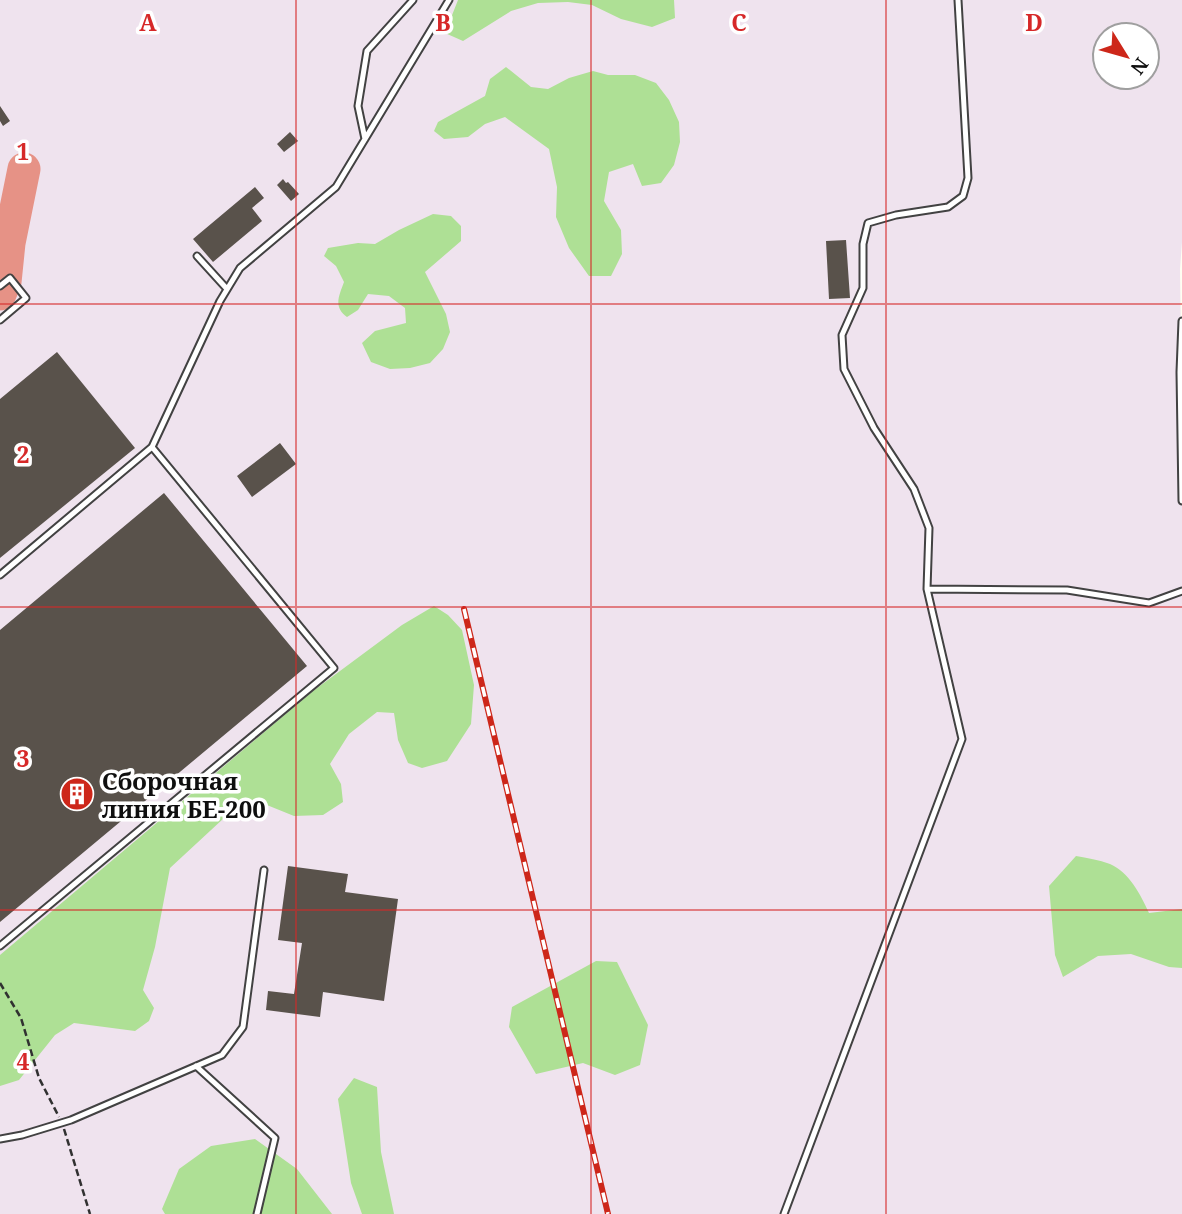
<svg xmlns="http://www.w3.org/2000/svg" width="1182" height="1214" viewBox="0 0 1182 1214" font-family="'Noto Serif',serif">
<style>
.industrial{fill:#efe3ee;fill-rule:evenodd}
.forest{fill:#aee095}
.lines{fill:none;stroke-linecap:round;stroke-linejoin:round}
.taxiway{stroke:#e69286;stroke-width:33}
.building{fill:#59524b}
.lane-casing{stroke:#424242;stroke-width:9}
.path{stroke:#313131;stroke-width:2.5;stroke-dasharray:7 3.5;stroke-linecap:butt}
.lane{stroke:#fff;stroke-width:5}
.rail-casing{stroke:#cd271a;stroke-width:6}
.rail{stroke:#fff;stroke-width:3.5;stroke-dasharray:10;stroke-linecap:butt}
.grid{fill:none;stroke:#d62828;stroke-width:2;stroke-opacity:0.55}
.labels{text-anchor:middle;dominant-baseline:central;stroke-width:7;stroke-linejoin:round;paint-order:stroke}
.poi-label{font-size:24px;font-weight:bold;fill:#0f0f0f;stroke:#fff;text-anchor:start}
.grid-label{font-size:23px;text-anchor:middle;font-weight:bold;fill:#d62828;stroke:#fff;stroke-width:7;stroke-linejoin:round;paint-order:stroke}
</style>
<rect width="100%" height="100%" fill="#fffef2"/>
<path class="industrial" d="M0,0H1182V242L1180,269L1182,419V1214H0ZM1105,35H1147V77H1105Z"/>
<path class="forest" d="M458,0H674L675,18L652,27L621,19L592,5L568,2L538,3L511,11L463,41L445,33Z
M506,67L531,87L548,89L569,78L593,71L608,75H635L656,83L669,100L679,122L680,142L674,165L661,183L642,186L633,164L609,172L604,201L621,230L622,254L611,276H589L569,248L556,217L557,187L549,149L505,117L485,124L468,137L444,139L434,131L438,122L485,96L490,79Z
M433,214L451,216L461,226V241L425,272L446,314L450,332L443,349L430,363L410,368L390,369L371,362L362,343L375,331L406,323L405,308L389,296L368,294L358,310L347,317C333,307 339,296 344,282L336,266L324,256L328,248L358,243L375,244L399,230Z
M434,606L448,615L462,630L474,685L471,724L447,761L422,768L408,763L398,740L394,713L377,712L349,734L330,764L341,784L343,802L323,815L294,816L257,801L237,806L170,868L155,947L143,990L154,1008L149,1021L135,1031L74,1023L55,1035L19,1080L0,1086V955L313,691L402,625Z
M1076,856C1087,858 1099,860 1110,864C1129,872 1141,895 1149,913L1182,909V968L1169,967L1131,954L1098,956L1063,977L1055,955L1049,886Z
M596,961L617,962L648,1025L640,1065L615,1075L583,1063L536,1074L509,1027L512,1007Z
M354,1078L377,1087L381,1152L394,1214H362L351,1183L338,1099Z
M255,1139L297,1169L332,1214H165L162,1209L179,1169L211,1146Z"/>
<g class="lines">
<path class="taxiway" d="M0,294L5,282L9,243L24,169"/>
</g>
<path class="building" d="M0,106L10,121L3,126L0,121Z
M290,132L298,141L284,152L277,144Z
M283,179L286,183L288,182L299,194L291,201L277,185Z
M255,187L264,198L252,208L262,221L213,262L193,239Z
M846,240L850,298L829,299L826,241Z
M57,352L135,448L0,558V399Z
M280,443L296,464L252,497L237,476Z
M164,493L307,666L0,922V630Z
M288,866L348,874L345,892L398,899L384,1001L323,992L320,1017L266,1010L268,991L294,994L302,943L278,940Z"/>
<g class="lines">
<defs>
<path id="lane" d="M365,139L358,106L367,51L413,0
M197,256L227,289
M0,286L10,278L26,298L0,320
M1182,321L1180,372L1182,501
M0,575L152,447L220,301L240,268L336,187L449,0
M927,589L1067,590L1149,603L1182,591
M0,946L334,668L152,447
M196,1066L275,1138L257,1214
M0,1139L22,1135L71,1120L222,1055L243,1027L264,870
M784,1214L962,739L927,589L929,528L914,489L874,428L844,369L842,335L863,288V244L868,223L896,215L948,207L963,196L968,178L958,0"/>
</defs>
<use href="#lane" class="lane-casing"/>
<path class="path" d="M0,983L21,1018L39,1078L59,1117
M64,1129L90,1214"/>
<use href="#lane" class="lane"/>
<defs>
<path id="rail" d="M464,609L608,1214"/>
</defs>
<use href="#rail" class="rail-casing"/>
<use href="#rail" class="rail"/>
</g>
<path class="grid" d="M296,0V1214M591,0V1214M886,0V1214M0,304H1182M0,607H1182M0,910H1182"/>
<defs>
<symbol id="building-disc" viewBox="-11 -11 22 22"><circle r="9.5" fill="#cd271a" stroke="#fff"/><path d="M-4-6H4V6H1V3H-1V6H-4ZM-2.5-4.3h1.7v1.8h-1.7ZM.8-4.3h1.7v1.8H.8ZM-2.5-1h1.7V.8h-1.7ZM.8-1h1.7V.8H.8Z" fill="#fff"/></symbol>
</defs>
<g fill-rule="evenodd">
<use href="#building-disc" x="58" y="775" width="38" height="38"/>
</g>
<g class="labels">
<g class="poi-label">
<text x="102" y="780">Сборочная<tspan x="102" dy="28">линия БЕ-200</tspan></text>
</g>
</g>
<g class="grid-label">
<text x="148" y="31">A</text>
<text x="443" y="31">B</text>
<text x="739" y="31">C</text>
<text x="1034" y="31">D</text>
<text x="23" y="160">1</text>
<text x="23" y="463">2</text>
<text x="23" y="767">3</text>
<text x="23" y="1070">4</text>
</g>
<g transform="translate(1126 56) rotate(127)"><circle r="33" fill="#ffffff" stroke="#9f9f9f" stroke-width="2"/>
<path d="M0-5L12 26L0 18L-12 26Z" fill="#cd271a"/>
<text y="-10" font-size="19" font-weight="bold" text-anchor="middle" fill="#0f0f0f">N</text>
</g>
</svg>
